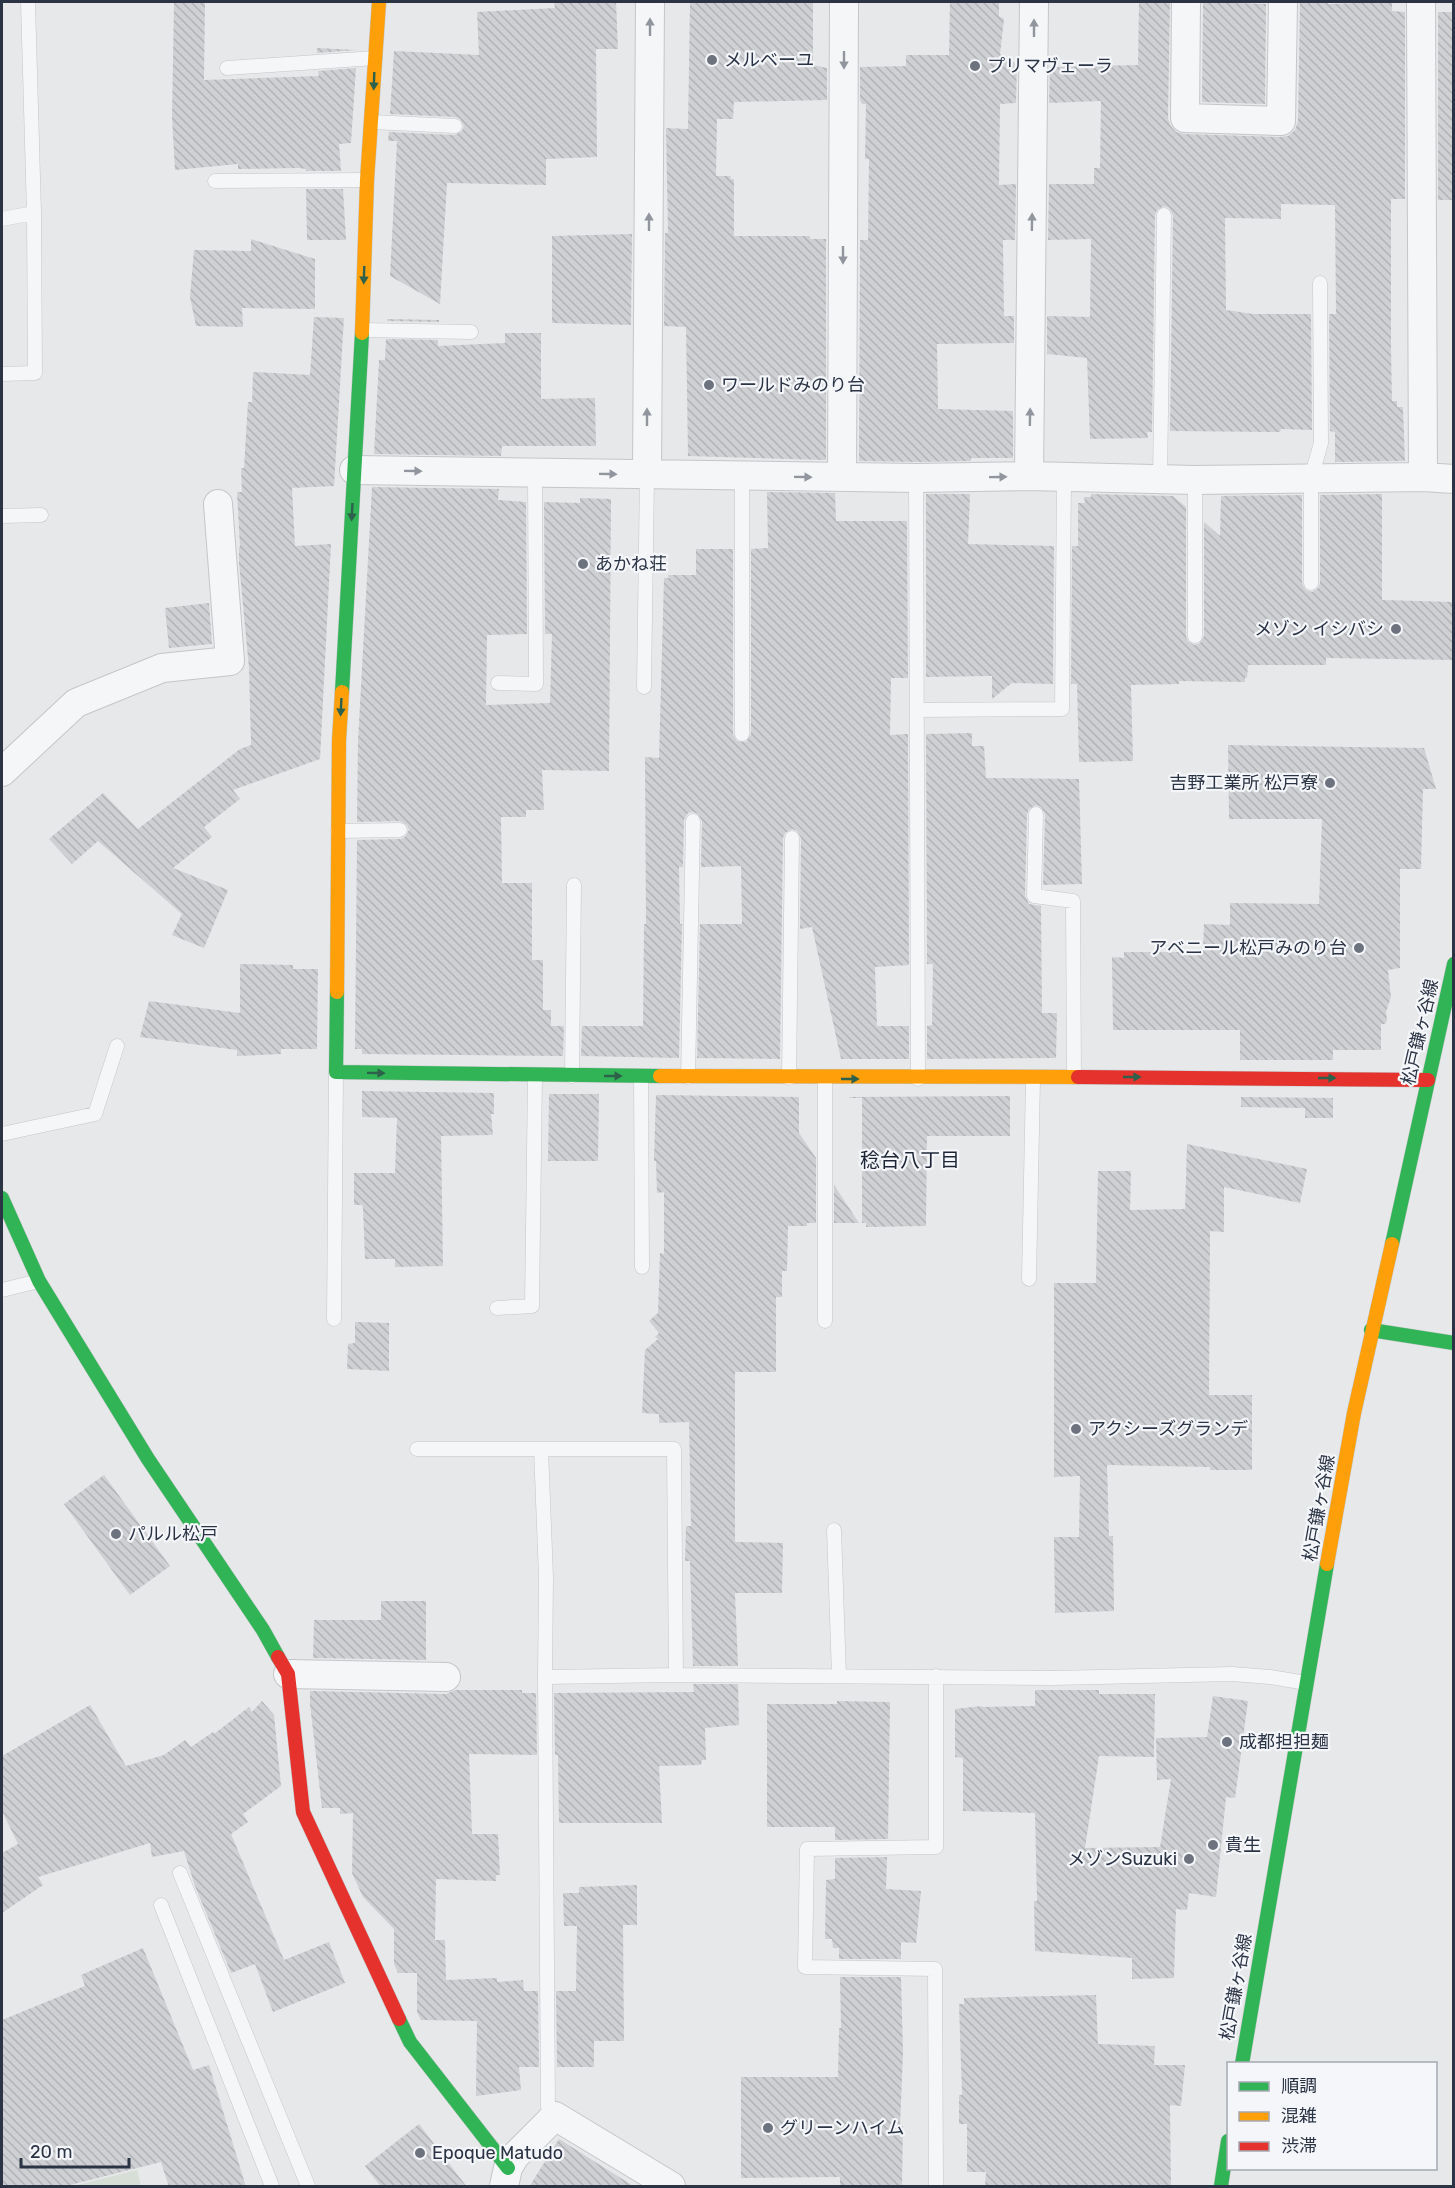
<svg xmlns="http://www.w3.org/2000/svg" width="1455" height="2188" viewBox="0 0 1455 2188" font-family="Rubik,'Noto Sans JP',sans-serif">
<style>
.pitch{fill:#d6ded6}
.building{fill:url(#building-back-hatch)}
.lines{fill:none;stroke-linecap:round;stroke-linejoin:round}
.lane-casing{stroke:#c4c6c8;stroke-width:15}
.street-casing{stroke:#c4c6c8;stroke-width:30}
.fast-casing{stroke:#c4c6c8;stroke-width:15}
.slow-casing{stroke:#c4c6c8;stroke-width:15}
.jam-casing{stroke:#c4c6c8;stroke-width:15}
.lane{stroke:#f5f6f7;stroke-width:14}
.street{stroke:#f5f6f7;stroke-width:28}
.fast{stroke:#30b455;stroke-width:14}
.slow{stroke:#ff9f0a;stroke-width:14}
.jam{stroke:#e5322d;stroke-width:14}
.oneway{fill:#90959e}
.oneway2{fill:#2d614b}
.poi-dot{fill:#6c737f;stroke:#f4f6f9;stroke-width:2}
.labels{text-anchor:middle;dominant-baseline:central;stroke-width:4.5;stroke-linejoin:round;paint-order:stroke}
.poi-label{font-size:18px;fill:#2b3445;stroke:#f4f6f9;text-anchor:start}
.street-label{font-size:18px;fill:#2b3445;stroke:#f4f6f9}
.neighbourhood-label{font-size:20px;fill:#1d2536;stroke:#f4f6f9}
</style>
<defs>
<pattern id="building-back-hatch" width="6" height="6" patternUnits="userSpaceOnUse" patternTransform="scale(1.5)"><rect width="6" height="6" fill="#ced0d3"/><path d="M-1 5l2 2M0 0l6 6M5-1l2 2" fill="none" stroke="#b1b3b6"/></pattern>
</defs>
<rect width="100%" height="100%" fill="#e6e8ea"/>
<path class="pitch" d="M137,2170L141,2186H73Z"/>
<path class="building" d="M174,2H205L204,80L319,76L318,71L356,68L351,143L339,144L341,171H306V169L299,168L238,169V164L175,170L172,118Z
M554,2H616L618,49H596L597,157L546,159V185L447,183L440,304L390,276L397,141H388L389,132L455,135L462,131L464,126L460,119L455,117L390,114L394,51L479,55L477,12L555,8Z
M690,2H813V65L827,68V100L734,102L733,119H717L716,176H731L730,179H734V236H810V239H826V460L688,456L686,327L664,326L665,233H668L666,128L688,129Z
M950,2H999V16L1004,19L1000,54L1017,64L1016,103L1000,104L999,185L1016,184L1015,240H1003L1004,316H1014V343L937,344L938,409L1013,411V458H971V461L916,462L859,461L860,240H868L869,159H865L866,104H862L860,100V67L906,66V55H949Z
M1139,2H1170L1168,118L1170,125L1176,132L1184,134L1280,137L1288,136L1295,130L1298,121L1300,2H1328V4L1392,2V11L1405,12V199H1391V347L1392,401H1397V407H1403L1405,461L1335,462V432L1330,431L1329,314H1336L1335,205L1281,204V219L1225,218L1226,310L1253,314H1311L1312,430L1281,429L1280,432L1170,431L1173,215L1169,208L1164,206L1157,210L1155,215L1152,432H1147L1148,438L1090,439L1087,358L1047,354V316L1090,317L1091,239L1048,240L1049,184H1094V168H1100L1101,101L1049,103L1050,67L1138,65Z
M1203,2L1266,4L1265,104L1202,102Z
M1438,12H1454V200H1438Z
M317,48L357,50L317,53Z
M306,189H343L346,240H307Z
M632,234L631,325L552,323V236Z
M251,239L315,259V309L242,308L243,327L196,326L190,297L194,250L251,251Z
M314,317L344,318L334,486L292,488L295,546L331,544L320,759L233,790L240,799L204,827L212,837L173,868L228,890L204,948L172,935L182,914L98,841L72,864L49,839L103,793L138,829L240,749L251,745L249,668L239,563V547H240L237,492H242L241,468H244L248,402H252L253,372L310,375Z
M387,319L439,320V322L387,321Z
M505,333H541V399L595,398L596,446H502L501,456L374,454L379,360H385L386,339L438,340V346L505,343Z
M372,487L499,489L498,500L526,502L527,634L487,635L486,705L550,703L552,634H545L544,502L580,503V498L611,499L609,771L542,770L544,810H526V817H501L502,883H532V960H543V1010H551V1026H564L563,1056L362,1054V1049H355L357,840L401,839L405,837L409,830L407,825L400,821L357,822L358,741Z
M767,492L835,493L836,521H907L908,678H891L890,735L908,734L909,965L875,967L877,1026H909V1059H841L812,927L800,929L801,838L797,831L792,829L785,833L783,838L780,1059L697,1058L700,924H742L741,866L701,867L702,821L698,814L693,812L688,813L684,820L683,867H679L680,924H682L679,1058L581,1056L582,1026H643L644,924H646L645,757L659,758L664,578H669L668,575H696V549H733V734L737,741L746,742L751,734V549L768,548Z
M926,494H970L968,544L1054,546L1053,684L1012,683L992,699V676L926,677Z
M1091,494L1173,496L1186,507V636L1188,641L1194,645L1200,643L1204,636V522L1220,536L1221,496L1302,495V583L1306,590L1312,592L1318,588L1320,583V495L1382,494V600L1454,602V660L1326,658V665H1248L1247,678L1245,677V682L1179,681V684L1131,685L1133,761L1079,762L1077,684H1071L1072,546H1078V503H1085L1084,497H1091Z
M209,603L212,644L169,648L165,608Z
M972,733V746H984L986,778L1079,779L1082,884L1043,885L1045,814L1041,807L1036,805L1029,809L1027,814L1025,896L1029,904L1041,906L1042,1013H1057L1056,1058L927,1059V1026L932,1025L933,964H927L926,734Z
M1228,745L1424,748L1436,789H1423L1421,869H1400V968L1388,970L1391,997L1386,1012L1387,1020L1385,1024H1381V1050H1333V1060H1240V1030H1113L1112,957L1124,958V952H1203L1204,924L1230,925V903L1319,904L1322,819H1229Z
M240,964L293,965V969H318L317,1049H281V1054L237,1056V1050L140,1037L149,1001L240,1013Z
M362,1091L494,1093V1114H491L493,1135L441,1136L443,1266L395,1267V1259H365L363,1208L362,1205H354V1173H395L397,1118L362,1117Z
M549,1094H599L598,1161H548Z
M656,1095L799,1097V1133L816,1158V1223H807V1226H788L787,1271H782V1297H776V1372H735V1542L783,1543L782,1593H735L738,1666H693L690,1561H685L686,1526H691L689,1422L659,1423V1414L642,1413L645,1350L658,1339L655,1337L659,1333L649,1321L658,1313L660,1253L664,1254V1192L657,1193L656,1161H654Z
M1010,1096V1136H927L926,1226L866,1227V1223H862V1098H850L849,1097Z
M1241,1097L1333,1098V1118H1305V1108L1241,1107Z
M1187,1144L1307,1169L1300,1203L1224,1187V1232L1210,1231L1209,1395H1252V1470H1210V1467L1107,1465L1109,1536H1113L1114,1611L1055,1613L1054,1537H1079L1080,1476L1054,1477V1283H1096L1098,1171H1131L1130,1210L1185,1209Z
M834,1185L859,1223H834Z
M355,1322L389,1323V1371L347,1369L348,1344L355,1343Z
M104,1475L170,1566L130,1595L64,1504Z
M381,1601H426V1660L313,1658L314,1620H381Z
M693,1684H738L739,1725L705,1728L706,1760H702L701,1765L659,1766L662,1823H559L558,1755H555L554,1693L694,1692Z
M455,1690H522V1693H536L537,1755L469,1754L472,1834H498L500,1875H496V1881L436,1879L435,1940H445L446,1980L497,1978V1982L523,1980L524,1991H538L539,2067H519L521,2090L476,2096L477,2021L421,2020L417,2012V1973H398L394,1964V1929L363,1897L352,1873L353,1813L340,1814V1808H322L310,1704V1691L446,1694Z
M1035,1690H1099V1694H1155L1154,1757L1099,1756L1085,1848L1160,1847L1171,1779L1157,1780L1156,1738L1207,1737L1213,1696L1248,1701L1235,1798L1226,1797L1216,1897L1189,1893L1187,1910L1176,1909L1174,1978L1132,1979V1958L1035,1951L1034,1901H1037L1035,1813L963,1811V1758L955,1757V1709L982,1706V1707L1035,1706Z
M262,1701L274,1715L281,1786L243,1814L248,1822L231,1834L284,1960L329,1942L345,1983L273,2012L255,1964L231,1973L195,1886L184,1851L152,1857L150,1843L38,1877L43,1885L2,1913V1853L18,1844L2,1811V1756L90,1705L126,1766L164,1755L185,1740L191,1747L213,1732L214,1734L249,1707L252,1712Z
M837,1701L890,1702L888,1839L835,1840V1827H767V1704H837Z
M887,1857L886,1889L921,1891L916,1943L901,1942V1959H839V1948H833L832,1939H825L826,1880L835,1879V1858Z
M637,1885V1925H623L624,2041H594V2067H557L556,1991H576L577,1926H564L563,1893H579V1887Z
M143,1948L193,2070L209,2065L246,2187H169L161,2162L62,2187H2V2020L85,1986L81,1975Z
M840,1977H901L903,2053L900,2127L903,2126L902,2187H840V2177L741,2178V2077H838L839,2028H841Z
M1096,1995L1098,2044L1155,2046L1154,2065H1185L1181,2106L1170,2105L1171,2187H985L986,2172H967V2124H959V2095H962L959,2004H964V1998Z
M419,2124L467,2187H381L365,2166Z
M559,2139L635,2187H529Z"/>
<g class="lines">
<defs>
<path id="lane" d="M227,68L375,58
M372,122L455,126
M215,181L367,180
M2,219L34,213
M362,330L471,332
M2,374L35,373L34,213L28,2
M742,476V734
M916,478L918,1079
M1160,479L1164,215
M2,516L41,515
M1311,583V478L1321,443L1320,283
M1195,636V480
M498,683L536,684L535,473
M644,687L647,475
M917,710L1062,709L1064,478
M1036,814L1034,896L1073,901L1074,1077
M338,831L400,830
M572,1076L574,885
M641,1076L642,1267
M688,1077L693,821
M789,1078L792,838
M825,1079V1321
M2,1134L95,1114L117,1046
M1029,1279L1033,1079
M2,1290L39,1281
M497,1308L532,1306L535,1076
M334,1319L336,1072
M417,1449H541
M834,1530L839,1676
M545,1677L546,1577L541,1449H674L676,1675
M180,1873L308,2186
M161,1905L272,2186
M555,2116L548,2107L545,1677L676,1675L1053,1678L1232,1674L1270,1677L1306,1683
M936,2186L935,1969L805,1967L807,1849L936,1847V1676"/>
<path id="street" d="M1186,2L1185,118L1281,121L1283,2
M1421,2L1423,477
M354,470L916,478L1029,476L1195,480L1423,477L1454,479
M647,475L650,2
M1029,476L1034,2
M842,477L844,2
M2,772L76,703L162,668L230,661L218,504
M288,1674L446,1677
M504,2186L508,2168L515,2156L555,2116L671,2186"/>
<path id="fast" d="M342,692L362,333
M337,992L336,1072L660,1076
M2,1198L39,1281L148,1459L263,1630L278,1657
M1392,1244L1454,964
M1371,1330L1454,1343
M399,2019L410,2042L508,2168
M1242,2064L1327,1564
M1221,2186L1228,2141"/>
<path id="slow" d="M362,333L367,180L379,2
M337,992L339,740L342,692
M660,1076L1078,1077
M1327,1564L1354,1413L1392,1244"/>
<path id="jam" d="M1078,1077L1428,1080
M278,1657L288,1674L303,1812L399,2019"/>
</defs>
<use href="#lane" class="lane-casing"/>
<use href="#street" class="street-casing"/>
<use href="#fast" class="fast-casing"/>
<use href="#slow" class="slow-casing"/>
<use href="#jam" class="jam-casing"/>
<use href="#lane" class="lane"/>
<use href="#street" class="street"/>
<use href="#fast" class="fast"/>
<use href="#slow" class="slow"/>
<use href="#jam" class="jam"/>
</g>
<defs><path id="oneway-solid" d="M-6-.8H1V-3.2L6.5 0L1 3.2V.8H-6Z" transform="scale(1.5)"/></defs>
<g class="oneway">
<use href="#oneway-solid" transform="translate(650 27) rotate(-90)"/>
<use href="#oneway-solid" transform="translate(1034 28) rotate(-90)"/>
<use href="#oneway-solid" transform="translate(844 60) rotate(90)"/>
<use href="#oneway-solid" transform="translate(649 222) rotate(-90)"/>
<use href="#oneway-solid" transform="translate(1032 222) rotate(-89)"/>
<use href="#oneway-solid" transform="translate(843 255) rotate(90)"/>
<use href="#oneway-solid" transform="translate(647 417) rotate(-90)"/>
<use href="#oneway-solid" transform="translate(1030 417) rotate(-89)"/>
<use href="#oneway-solid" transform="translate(413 471) rotate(1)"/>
<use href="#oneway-solid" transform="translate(608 474) rotate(1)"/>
<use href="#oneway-solid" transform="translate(803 477) rotate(1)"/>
<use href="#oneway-solid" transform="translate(998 477) rotate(-1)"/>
</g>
<g class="oneway2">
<use href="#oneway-solid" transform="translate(374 81) rotate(92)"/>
<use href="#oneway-solid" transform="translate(364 275) rotate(92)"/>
<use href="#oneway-solid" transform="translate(352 512) rotate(93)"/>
<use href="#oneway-solid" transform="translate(341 707) rotate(93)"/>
<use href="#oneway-solid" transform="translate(376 1073) rotate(1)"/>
<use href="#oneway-solid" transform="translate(613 1076)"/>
<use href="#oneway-solid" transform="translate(1132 1077)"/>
<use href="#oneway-solid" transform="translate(1327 1078)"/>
<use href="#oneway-solid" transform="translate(850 1079)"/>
</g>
<g class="poi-dot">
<circle cx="712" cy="60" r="6"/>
<circle cx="975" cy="66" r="6"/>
<circle cx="709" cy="385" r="6"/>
<circle cx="583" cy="564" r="6"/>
<circle cx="1396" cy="629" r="6"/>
<circle cx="1330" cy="783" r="6"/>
<circle cx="1359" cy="948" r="6"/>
<circle cx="1076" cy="1429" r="6"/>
<circle cx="116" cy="1534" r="6"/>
<circle cx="1227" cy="1742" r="6"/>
<circle cx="1213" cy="1845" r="6"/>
<circle cx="1189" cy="1859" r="6"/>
<circle cx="768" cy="2128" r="6"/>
<circle cx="420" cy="2153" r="6"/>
</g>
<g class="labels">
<g class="poi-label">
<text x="724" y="60">メルベーユ</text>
<text x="987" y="66">プリマヴェーラ</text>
<text x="721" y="385">ワールドみのり台</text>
<text x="595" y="564">あかね荘</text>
<text x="1384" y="629" text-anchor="end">メゾン イシバシ</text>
<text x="1318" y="783" text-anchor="end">吉野工業所 松戸寮</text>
<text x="1347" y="948" text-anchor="end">アベニール松戸みのり台</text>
<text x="1088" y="1429">アクシーズグランデ</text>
<text x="128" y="1534">パルル松戸</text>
<text x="1239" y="1742">成都担担麺</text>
<text x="1225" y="1845">貴生</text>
<text x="1177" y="1859" text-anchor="end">メゾンSuzuki</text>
<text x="780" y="2128">グリーンハイム</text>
<text x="432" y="2153">Epoque Matudo</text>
</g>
<g class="street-label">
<text transform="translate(1420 1032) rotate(-77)">松戸鎌ヶ谷線</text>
<text transform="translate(1319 1508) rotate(-80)">松戸鎌ヶ谷線</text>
<text transform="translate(1236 1987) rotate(-80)">松戸鎌ヶ谷線</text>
</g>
<g class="neighbourhood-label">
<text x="910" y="1160">稔台八丁目</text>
</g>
</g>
<rect width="1455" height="2188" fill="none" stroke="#2b3445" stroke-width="6"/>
<rect x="1227" y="2062" width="210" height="108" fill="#f4f6f9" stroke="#a4a8b1" stroke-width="1.5"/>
<rect x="1239" y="2082" width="30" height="9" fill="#30b455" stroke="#a4a8b1" stroke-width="1.5"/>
<text x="1281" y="2092" font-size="18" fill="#2b3445">順調</text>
<rect x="1239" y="2112" width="30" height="9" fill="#ff9f0a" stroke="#a4a8b1" stroke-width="1.5"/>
<text x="1281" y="2122" font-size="18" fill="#2b3445">混雑</text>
<rect x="1239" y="2142" width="30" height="9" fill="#e5322d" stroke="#a4a8b1" stroke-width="1.5"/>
<text x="1281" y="2152" font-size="18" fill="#2b3445">渋滞</text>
<path d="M21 2158v9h108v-9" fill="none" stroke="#2b3445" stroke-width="3"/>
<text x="30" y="2158" font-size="18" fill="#2b3445" stroke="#f4f6f9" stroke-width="4.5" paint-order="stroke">20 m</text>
</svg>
